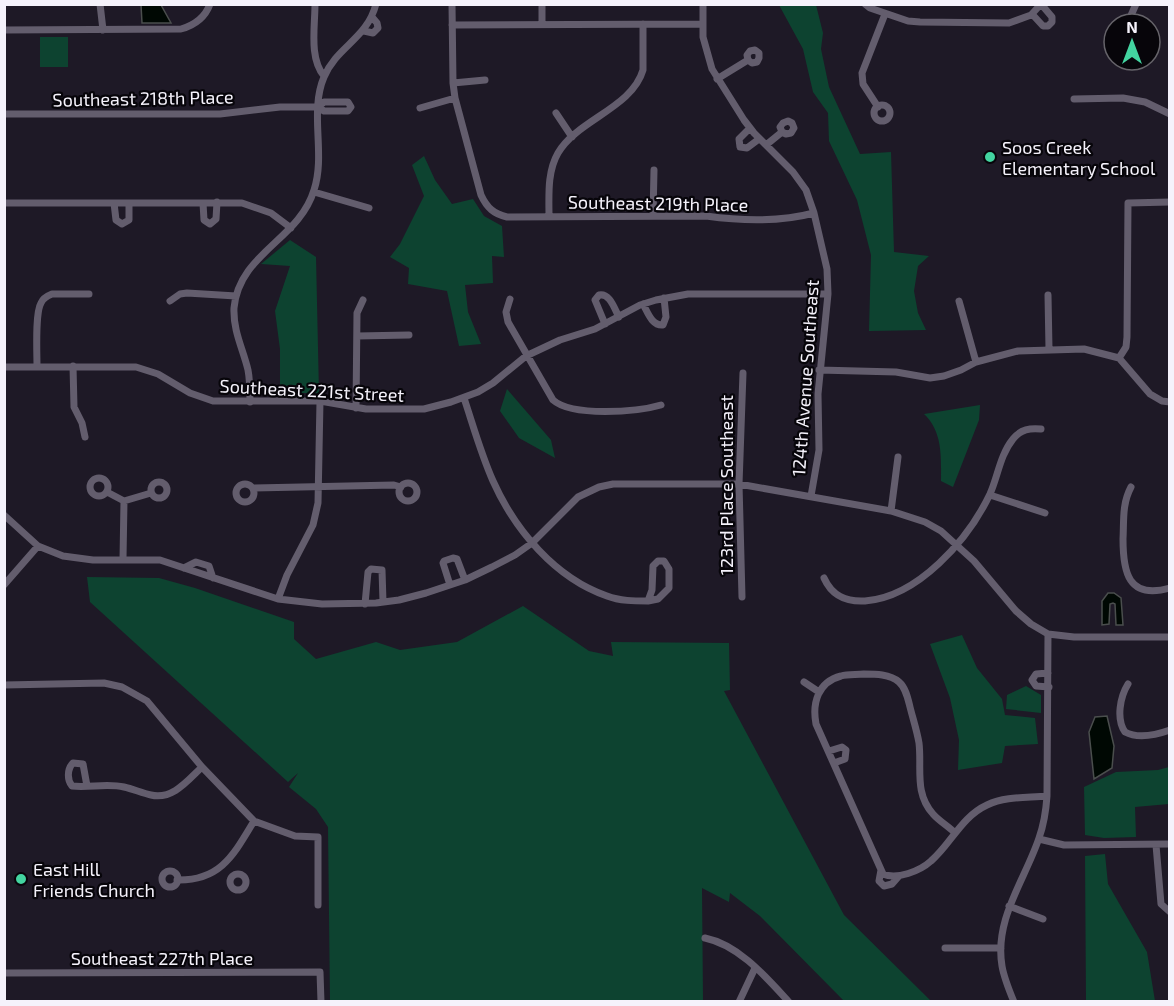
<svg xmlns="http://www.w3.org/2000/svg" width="1174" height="1006" viewBox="0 0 1174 1006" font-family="'Exo 2',sans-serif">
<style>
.green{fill:#0d4330}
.water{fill:#000803;stroke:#4a4e4d;stroke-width:1.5}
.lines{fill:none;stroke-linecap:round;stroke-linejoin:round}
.minor{stroke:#635d6d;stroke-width:7}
.poi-dot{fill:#43d4a0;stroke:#07050a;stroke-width:2}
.labels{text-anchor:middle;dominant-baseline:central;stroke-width:4.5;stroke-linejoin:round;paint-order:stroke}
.street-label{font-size:18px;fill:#f5f2fb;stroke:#07050a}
.poi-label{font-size:18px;fill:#f5f2fb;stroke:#07050a;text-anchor:start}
</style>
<rect width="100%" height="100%" fill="#1e1926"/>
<path class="green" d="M779,5H816L823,33L821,49L829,87L860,154L891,152L894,252L929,256L918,266L914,291L918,313L926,330L869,331L871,255L857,200L829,141L828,113L813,92L803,49Z
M40,37H68V67H40Z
M424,156L435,180L452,204L473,199L484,216L502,226L504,257L492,256L493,283L465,285L468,312L481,344L459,346L447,291L408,284L409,268L390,257L400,244L424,196L412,165Z
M290,240L316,257L319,393H280V349L275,311L290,266L261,264Z
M507,389L551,440L555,458L519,438L500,411Z
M980,405L979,420L953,487L941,481C941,457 943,432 924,414Z
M87,577L159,578L195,588L294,622V639L316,659L376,642L400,650L457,642L523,606L589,651L613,656L611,642L729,643L730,690L724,691L844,915L931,1001H844L760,916L730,893L729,902L702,888L703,1001H330L328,827L316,809L289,787L298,773L288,782L90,602Z
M962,635L977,668L1002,699L1005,715L1035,718L1038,744L1005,746L1002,763L958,770L959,740L950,698L930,644Z
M1026,686L1041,695V713L1006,709L1007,695Z
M1169,767V804L1135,807L1136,837L1104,838L1085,835L1084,787L1116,772L1158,770Z
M1105,854L1108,884L1147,952L1155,1001H1086L1085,856Z"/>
<path class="water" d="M141,5H161L171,23H142Z
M1108,593H1114L1121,598L1123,625H1116L1115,604L1113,603L1110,604L1109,624L1102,625V601Z
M1107,716L1114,746L1112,768L1094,779L1089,732L1095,717Z"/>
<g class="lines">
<path class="minor" d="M100,4L103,30
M315,4C315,27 309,58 324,76
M452,4L453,83L455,98L481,195C487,208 494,214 507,217L706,216C742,221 780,222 814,213
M542,4V24
M703,4V37L712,69L744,120L754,133L793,172L806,190L814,213L827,269L828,294L818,394L819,450L811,496
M865,4L870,8L908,21L920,22L1009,23L1031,15L1041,4L1052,17V22L1048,26H1043L1032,14
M1129,20L1136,4
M452,25L703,24
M4,30L181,29C195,25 205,18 210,4
M364,31L373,33L378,28L377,23L372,17
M717,79L748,60L747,55L750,51L755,50L759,53V58L757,62L752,63L748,60
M453,83L485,80
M1074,99L1123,98L1145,102L1170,114
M874 113a8 8 0 1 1 16 0a8 8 0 1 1-16 0Z
M878,107L863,84L862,73L885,14
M420,108L455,98
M556,113L572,137
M4,114H220L280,107H318L324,111H348L351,107L348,102H324L318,107
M750,128L739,139L740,147L747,148L759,139
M766,145L782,132L786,134L791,133L794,128L792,123L788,121L783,123L780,127L782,132
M314,192L369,208
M4,203H242L271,213L291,228
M114,203L116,220L122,224L129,220V203
M203,203L204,220L210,224L216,219L217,202
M653,216L654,170
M549,217C549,196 547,172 558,153C577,120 632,108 643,70V24
M1048,295L1049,349
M510,299L506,312L508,322L553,400C572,417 637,412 661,405
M170,301L180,294L187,293L236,296
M959,301L976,362
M643,304C648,313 652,326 663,325L666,317L664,298
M605,324L595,300L599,295C610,293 614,308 619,317
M357,336L409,335
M1119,358L1126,347L1127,337L1128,203L1170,202
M37,366C37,353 35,313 41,303C43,298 47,296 52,294H89
M73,366L74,407L82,423L85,437
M4,367H136L158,374L190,393L213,401H320L366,409H424L451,402L478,392L493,383L526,356L560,340L595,329L640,305L656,300L688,294H828
M819,370L896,372L930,378L944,376L961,370L976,362L1018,351L1084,349L1119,358L1150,394L1162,401L1170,402
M464,398C473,425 481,454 493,481C515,530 555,578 607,596C620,601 634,601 648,601L652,590L653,566L658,561H664L669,569V588L658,599L648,601
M250,402C250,391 250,380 248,370C243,349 233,331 234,308C239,253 299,240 314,190C326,154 309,112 324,77C337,46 367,39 376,4
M356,408L357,313L363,300
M90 487a9 9 0 1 1 18 0a9 9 0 1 1-18 0Z
M151 490a8 8 0 1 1 16 0a8 8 0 1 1-16 0Z
M399 492a9 9 0 1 1 18 0a9 9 0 1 1-18 0Z
M236 493a9 9 0 1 1 18 0a9 9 0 1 1-18 0Z
M1131,487C1122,504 1124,520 1123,539C1123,572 1128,600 1170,588
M253,488L394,485L401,487
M107,492L124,501L151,493
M990,495L1045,513
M891,511L898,457
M4,515L38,546L63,556L93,560H160L278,599L322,604L376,603L399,600L426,593L465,580L492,567L515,555L532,543L578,497L599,487L613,484H739L891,511L925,522L941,531L974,561L1016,611L1031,624L1048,634L1074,637H1170
M123,559L124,501
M184,568L196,562L209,566L213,578
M824,578C832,596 846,602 865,601C918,597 968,540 990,494C998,476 1000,455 1013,439C1021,429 1030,428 1041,429
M4,585L38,546
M450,585L443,563L444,561L453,558L457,559L465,580
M742,597L739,484L743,373
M278,599L287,575L313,525L318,503L320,401
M365,604L368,572L371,569L382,570L383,602
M1048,673L1036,674L1032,680L1036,686L1049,687
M804,682L819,692
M1128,684C1120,697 1116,719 1125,732C1138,739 1156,735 1170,730
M4,685L104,683L122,687L147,701L202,767L254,821L295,836L318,837V905
M829,751L842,747L846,750L845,759L834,763
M87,786L83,764L73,763C67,769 67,780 72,786C89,788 107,783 124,787C133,789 142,793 151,795C173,800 188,780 202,767
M954,832C948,826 939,821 933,814C914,793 922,768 919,743C917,731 913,719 910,707C908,699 906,688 899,682C890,674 875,674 864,674C857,675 848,674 841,676C818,682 812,703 816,724L883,874C897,880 920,871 931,861C951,844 961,817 987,805C1006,796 1028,798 1047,796
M1039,839L1064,845L1170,844
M1156,845L1161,904L1170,912
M881,870L879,881L884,886L892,884L899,876
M162 879a8 8 0 1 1 16 0a8 8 0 1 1-16 0Z
M230 882a8 8 0 1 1 16 0a8 8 0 1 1-16 0Z
M177,880C221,881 234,854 254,821
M1009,906L1043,919
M705,938C739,945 766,977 789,1002
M945,948H1001
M4,973L320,972L321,1002
M739,1002L755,968
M1014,1002C1009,990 1004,978 1002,966C994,919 1025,880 1039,838C1044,824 1046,811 1047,796L1048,634"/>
</g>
<g class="poi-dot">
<circle cx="990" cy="157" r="6"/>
<circle cx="21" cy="879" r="6"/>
</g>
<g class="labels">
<g class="street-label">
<text transform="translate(143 98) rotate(-1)">Southeast 218th Place</text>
<text transform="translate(658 203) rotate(1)">Southeast 219th Place</text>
<text transform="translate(805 378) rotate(-86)">124th Avenue Southeast</text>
<text transform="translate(312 390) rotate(3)">Southeast 221st Street</text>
<text transform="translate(726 485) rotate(-90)">123rd Place Southeast</text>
<text x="162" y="958">Southeast 227th Place</text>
</g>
<g class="poi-label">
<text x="1002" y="147">Soos Creek<tspan x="1002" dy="21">Elementary School</tspan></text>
<text x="33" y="869">East Hill<tspan x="33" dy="21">Friends Church</tspan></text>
</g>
</g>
<rect width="1174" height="1006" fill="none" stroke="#f5f2fb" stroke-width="12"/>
<g transform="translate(1132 42)"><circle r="28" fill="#07050a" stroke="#66646a" stroke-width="1.5"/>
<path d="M0-4.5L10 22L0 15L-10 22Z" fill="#43d4a0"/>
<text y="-9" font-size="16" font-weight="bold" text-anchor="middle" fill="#f5f2fb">N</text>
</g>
</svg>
